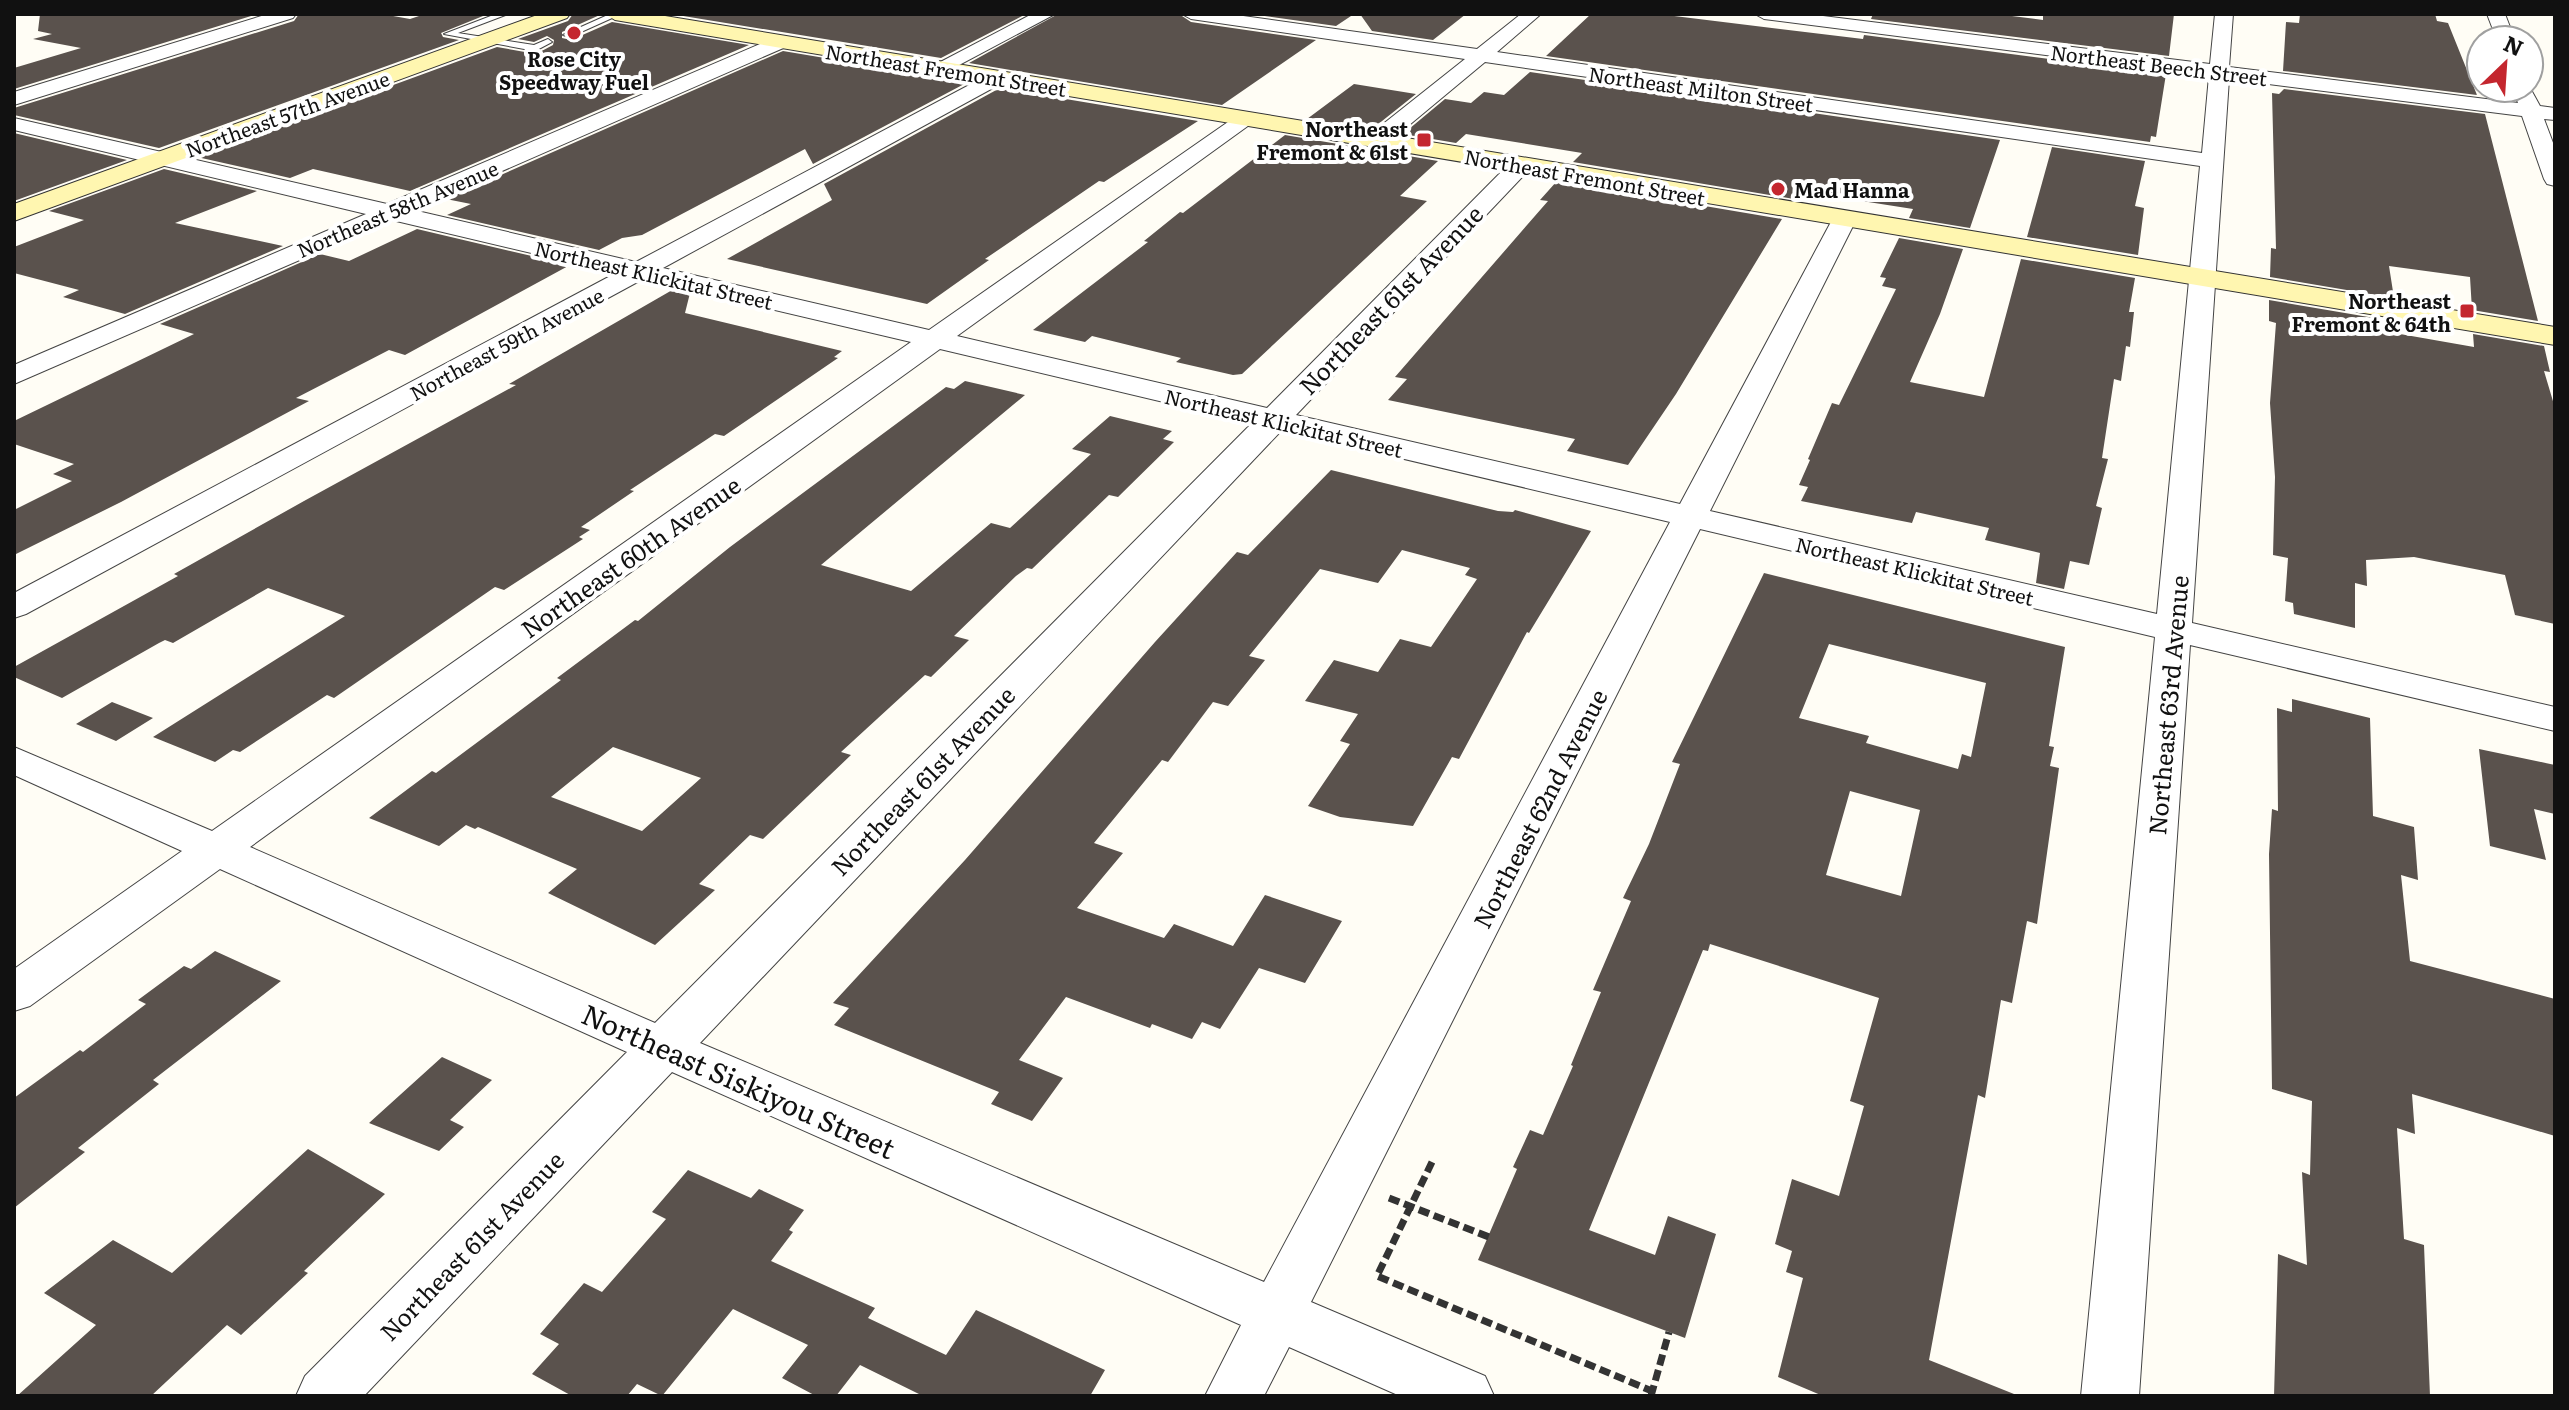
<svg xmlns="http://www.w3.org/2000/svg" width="2569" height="1410" viewBox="0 0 2569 1410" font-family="Literata,serif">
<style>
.building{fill:#5a524d;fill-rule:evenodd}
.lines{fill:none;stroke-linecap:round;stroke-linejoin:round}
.service-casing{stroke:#444;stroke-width:2}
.minor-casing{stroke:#444;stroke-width:2}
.secondary-casing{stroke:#333;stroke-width:2}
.path{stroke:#333;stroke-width:7;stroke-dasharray:11 5;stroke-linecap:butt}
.service{fill:#fff;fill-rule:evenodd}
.minor{fill:#fff;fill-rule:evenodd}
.secondary{fill:#fff6b0;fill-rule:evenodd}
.poi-dot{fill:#c4262e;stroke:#fff;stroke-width:3}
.labels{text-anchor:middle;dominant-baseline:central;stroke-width:8;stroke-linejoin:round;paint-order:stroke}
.far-poi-label{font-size:20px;font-weight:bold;fill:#111;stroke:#fff;text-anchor:end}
.far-street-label{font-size:20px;fill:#111;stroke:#fff}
.street-label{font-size:24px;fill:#111;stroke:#fff}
.near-street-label{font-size:28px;fill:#111;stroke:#fff}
</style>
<rect width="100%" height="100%" fill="#fffdf5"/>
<path class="building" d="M40,14H258L14,89V68L81,48L33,39L52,34L38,31Z
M299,14H382L410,19L425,14H488L441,33L443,37L459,40L159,148L14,115V108L294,21Z
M573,14H602L562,32V38L571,40L612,22L749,45L410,191L313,169L290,178L197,157L497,47L536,54L553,45L554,40L547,36L534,42L518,39L568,21Z
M671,14H1026L941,58Z
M1058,14H1179L1191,22L1316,40L1222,105L969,63Z
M1250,14H1354L1336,26Z
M1360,14H1466L1433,40L1372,31Z
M1591,14H1658L1863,39L1864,35L2166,74L2156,137L2151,136L2150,142L1546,56Z
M1873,14H1996L2043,20V14H2174L2169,56L1871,19Z
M2300,14H2435L2437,21L2448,23L2477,95L2283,71L2286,22L2299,23Z
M783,51L968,82L813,164L805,149L642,235L622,238L599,250L447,215L471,204L446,199Z
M1530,72L2000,140L1970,228L1909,218L1913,209L1817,194L1814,199L1795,196L1794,199L1573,162L1582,153L1466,134L1456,143L1403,134L1445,99L1471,103L1484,92L1504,95Z
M1354,84L1416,94L1372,129L1307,119Z
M1000,88L1198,121L1104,182L1099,181L985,259L989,260L927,304L727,259L832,200L824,184Z
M2284,89L2485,114L2538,321L2472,310L2470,277L2389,266L2394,298L2270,277L2271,248L2276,249L2272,93L2279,94Z
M14,133L127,160L14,201Z
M1285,135L1438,161L1400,196L1427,201L1242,374L1233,375L1176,362L1181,358L1092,336L1085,342L1033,330L1148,242L1144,241L1180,212L1183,213Z
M2052,147L2145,161L2135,206L2144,208L2138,255L2027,237Z
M164,169L257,191L175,223L283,246L125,314L63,297L79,290L14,273V247L84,220L49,211Z
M1557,181L1782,219L1676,394L1628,465L1567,451L1575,439L1388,400L1407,379L1395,377L1548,201L1540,200Z
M417,229L570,265L405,355L389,350L296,398L309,401L121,502L14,555V510L72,481L53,474L74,464L14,444V421L194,334L160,324L320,254L349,261Z
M1899,238L1963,249L1940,314L1910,382L1984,397L2021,259L2135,278L2129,312H2134L2130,347L2126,346L2121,381L2114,379L2102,458L2108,459L2096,506L2102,508L2089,565L2070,561L2064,589L2036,583L2040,553L1985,540L1989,528L1916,512L1912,523L1801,501L1808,487L1799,485L1810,460L1808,459L1832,403L1839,405L1896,289L1882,286L1886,278L1880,277Z
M674,289L690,293L685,313L842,351L834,357L838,358L724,436L715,434L630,490L634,491L581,527L590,530L579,537L583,539L504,590L495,587L334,698L327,695L240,752L233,750L215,762L153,737L345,616L268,588L173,643L165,640L159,643L62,698L14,677V667L178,576L174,574L304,501L516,385L509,384Z
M2269,300L2398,322L2400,334L2474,347L2473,334L2544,346L2550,372L2544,371L2555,408V624L2515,615L2505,575L2414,557L2366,560L2367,586L2355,583V628L2294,614L2293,603L2285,601L2288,558L2273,555L2275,477L2270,403L2276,323L2269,321Z
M965,381L1025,395L821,565L911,591L991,523L1010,528L1091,454L1072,449L1110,416L1172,431L1163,439L1174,442L1118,497L1109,495L1032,569L1027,568L1016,576L954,636L969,640L931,677L925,675L841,752L851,755L763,839L750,835L699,884L715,890L655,945L548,893L577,869L478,827L475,829L466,825L439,846L369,818L432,771L436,773L561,680L557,678L635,620L638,621L730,547L946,387L954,389ZM613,747L701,778L642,831L551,797Z
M1331,470L1498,511L1513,512L1515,510L1591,531L1529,633L1527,632L1459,759L1452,757L1413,826L1340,817L1308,806L1350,744L1340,741L1358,714L1305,701L1334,660L1378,672L1400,639L1431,647L1477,579L1465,575L1470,568L1402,550L1378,583L1320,569L1249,656L1265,660L1228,706L1213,702L1168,762L1162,760L1094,843L1123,853L1077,908L1164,938L1174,924L1233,946L1265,895L1342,921L1305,983L1259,968L1220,1029L1202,1022L1192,1039L1152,1024L1150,1028L1066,997L1019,1060L1063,1078L1032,1121L991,1104L999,1092L834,1025L849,1008L833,1003L965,860L1155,642L1237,552L1248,555Z
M1764,573L2065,647L2049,746L2054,747L2050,766L2059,768L2037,924L2027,921L2012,1003L2001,1000L1985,1098L1978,1095L1929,1360L2014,1394V1396H1823L1778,1377L1803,1278L1786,1272L1792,1251L1775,1244L1792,1179L1839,1196L1864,1106L1850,1101L1879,998L1710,944L1708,951L1703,950L1589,1230L1655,1255L1668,1216L1716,1234L1685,1338L1478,1260L1517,1169L1513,1167L1530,1130L1543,1135L1573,1066L1571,1065L1601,992L1593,990L1631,901L1623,898L1649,844L1680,764L1672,762ZM1829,644L1986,683L1971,757L1962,754L1958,769L1866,743L1869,736L1799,718ZM1850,791L1920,810L1901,896L1826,875Z
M2292,699L2370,718L2373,816L2414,827L2418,880L2401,875L2410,961L2555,999V1136L2412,1094L2415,1134L2397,1128L2404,1239L2424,1245L2430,1396H2274L2278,1254L2307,1265L2302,1172L2310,1175L2312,1101L2272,1089L2269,854L2272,809L2278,811L2277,708L2292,712Z
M112,702L153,718L116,741L76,724Z
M2479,749L2555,765V814L2534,809L2546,860L2490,846Z
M215,951L281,981L153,1080L159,1084L78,1148L85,1152L14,1208V1098L80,1050L83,1052L146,1004L138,1000L184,966L191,969Z
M442,1057L492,1080L450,1120L464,1127L439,1151L369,1123Z
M308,1149L385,1194L304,1271L308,1273L241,1335L227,1325L151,1396H17L96,1325L44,1293L113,1240L172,1273Z
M688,1170L751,1198L759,1189L804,1210L789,1230L793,1232L771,1261L875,1308L868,1318L946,1355L976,1310L1105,1370L1090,1396H923L860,1365L836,1396H816L782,1378L808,1345L733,1309L662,1396L637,1384L627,1396H572L532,1374L559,1344L540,1334L584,1283L602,1292L666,1219L652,1212Z"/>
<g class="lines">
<defs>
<path id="service" d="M496,14H508L458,33L534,45L548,39L552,42L535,51L444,34Z
M610,14H621L570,37L563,35Z"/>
<path id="minor" d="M268,14H296L293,18L14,105V92Z
M1032,14H1055L946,72H932L929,68Z
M1182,14H1229L1477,49L1521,14H1541L1497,52L2202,153L2209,76L1764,19L1755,14H1807L2210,64L2215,14H2233L2229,67L2518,103L2514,91L2529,86L2540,106L2555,108V120L2544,119L2555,148V186L2547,184L2544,179L2522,116L2229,79L2192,623L2555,707V731L2190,645L2139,1396H2081L2155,637L1700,529L1311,1302L1485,1376L1494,1396H1400L1289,1347L1264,1396H1205L1241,1325L672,1072L364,1396H296L305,1376L627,1052L220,869L30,1006L14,1011V969L182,851L14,775V747L212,831L911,342L643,279L26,614L14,618V593L616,273L392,220L14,384V365L366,214L14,130V118L387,204L774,38H788L790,42L788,46L413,210L636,262L990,74H1004L1007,78L1004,82L663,268L929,330L1238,115L1245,113L1256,119L1252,123L957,336L1267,408L1512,161L1520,159L1531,166L1528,171L1296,415L1680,504L1832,220L1836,215H1852L1856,220L1710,511L2157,614L2200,166L1485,62L1384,146H1368L1365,141L1368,136L1465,59L1191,19ZM940,349L1252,423L655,1023L250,847ZM1282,430L1670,522L1264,1282L700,1043Z
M2487,14H2505L2515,40H2497Z"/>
<path id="secondary" d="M540,14H570L567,18L14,221V204Z
M605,14H653L2555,327V345L615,20Z"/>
</defs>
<use href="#service" class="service-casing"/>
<use href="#minor" class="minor-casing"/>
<use href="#secondary" class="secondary-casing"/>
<path class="path" d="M1432,1162L1377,1276L1652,1391
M1389,1198L1489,1237
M1651,1396L1669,1332"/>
<use href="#service" class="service"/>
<use href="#minor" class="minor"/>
<use href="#secondary" class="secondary"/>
</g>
<g class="poi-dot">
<circle cx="574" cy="33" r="8"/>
<rect x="1416" y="132" width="16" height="16" rx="4"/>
<circle cx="1778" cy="189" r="8"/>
<rect x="2459" y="303" width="16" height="16" rx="4"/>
</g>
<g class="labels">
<g class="far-poi-label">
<text x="574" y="58" text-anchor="middle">Rose City<tspan x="574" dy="23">Speedway Fuel</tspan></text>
<text x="1408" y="128">Northeast<tspan x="1408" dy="23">Fremont &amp; 61st</tspan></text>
<text x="1794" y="189" text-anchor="start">Mad Hanna</text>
<text x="2451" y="300">Northeast<tspan x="2451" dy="23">Fremont &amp; 64th</tspan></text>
</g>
<g class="far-street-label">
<text transform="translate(2159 64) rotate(7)">Northeast Beech Street</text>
<text transform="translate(946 69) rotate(9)">Northeast Fremont Street</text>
<text transform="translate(1701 88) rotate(8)">Northeast Milton Street</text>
<text transform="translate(287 113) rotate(-20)">Northeast 57th Avenue</text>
<text transform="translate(1585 176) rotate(10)">Northeast Fremont Street</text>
<text transform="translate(397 208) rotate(-23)">Northeast 58th Avenue</text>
<text transform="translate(654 274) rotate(13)">Northeast Klickitat Street</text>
<text transform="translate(506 343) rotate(-28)">Northeast 59th Avenue</text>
<text transform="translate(1284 422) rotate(13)">Northeast Klickitat Street</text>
<text transform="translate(1915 570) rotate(13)">Northeast Klickitat Street</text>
</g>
<g class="street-label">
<text transform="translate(1390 299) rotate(-46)">Northeast 61st Avenue</text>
<text transform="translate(630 556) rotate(-35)">Northeast 60th Avenue</text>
<text transform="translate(2167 705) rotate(-85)">Northeast 63rd Avenue</text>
<text transform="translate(922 780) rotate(-46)">Northeast 61st Avenue</text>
<text transform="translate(1539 808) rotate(-63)">Northeast 62nd Avenue</text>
<text transform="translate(471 1245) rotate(-46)">Northeast 61st Avenue</text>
</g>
<g class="near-street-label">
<text transform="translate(739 1080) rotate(24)">Northeast Siskiyou Street</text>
</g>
</g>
<rect width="2569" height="1410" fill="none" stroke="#111111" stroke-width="32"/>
<g transform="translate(2505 64) rotate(25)"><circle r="38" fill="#ffffff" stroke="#a0a0a0" stroke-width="2"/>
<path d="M0-6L14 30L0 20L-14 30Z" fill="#c4262e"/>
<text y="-12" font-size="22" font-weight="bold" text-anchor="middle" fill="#111111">N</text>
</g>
</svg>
